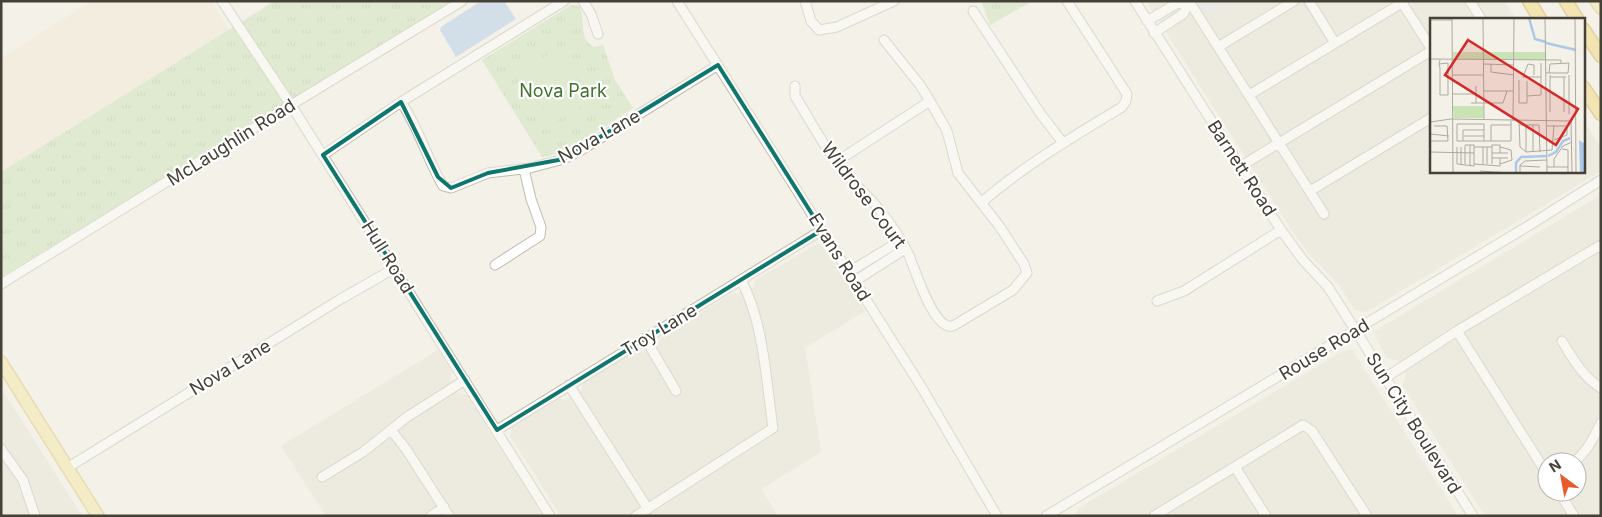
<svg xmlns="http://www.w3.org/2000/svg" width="1602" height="517" viewBox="0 0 1602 517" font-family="Inter,sans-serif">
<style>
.residential{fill:#e6e3d7;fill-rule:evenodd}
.commercial{fill:#f3e9d5}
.grass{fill:url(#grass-tufts)}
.pitch{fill:#c9e3b4}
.parking{fill:#e4e3e0}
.water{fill:#aac9ea}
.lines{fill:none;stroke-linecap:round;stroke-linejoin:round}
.minor-casing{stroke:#c0bcae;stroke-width:11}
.major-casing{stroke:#dac56f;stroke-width:14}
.highway-casing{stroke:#d0ac44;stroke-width:15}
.minor{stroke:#fff;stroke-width:9}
.major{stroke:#f6e69e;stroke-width:11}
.highway{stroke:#f2d574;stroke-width:12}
.marked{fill:none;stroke:#0f766e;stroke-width:4;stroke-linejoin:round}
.labels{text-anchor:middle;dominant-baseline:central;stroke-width:4.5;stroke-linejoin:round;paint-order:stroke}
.park-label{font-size:18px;fill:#41732f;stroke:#fff}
.street-label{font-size:18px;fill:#454137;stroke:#fff}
.inset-river{fill:none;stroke:#aac9ea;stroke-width:2.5}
.inset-road{fill:none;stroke:#adaba1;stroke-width:1}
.view{fill:#d62828;fill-opacity:0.15;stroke:#d62828;stroke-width:2.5}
.inset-edge{fill:none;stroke:#454137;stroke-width:2.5}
</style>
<defs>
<pattern id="grass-tufts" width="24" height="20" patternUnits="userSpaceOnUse" patternTransform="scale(1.25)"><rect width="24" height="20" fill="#c9e3b4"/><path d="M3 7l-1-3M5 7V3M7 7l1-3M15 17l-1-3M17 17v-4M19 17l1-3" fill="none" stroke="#aec49b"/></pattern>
</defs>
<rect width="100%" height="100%" fill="#f3f1e8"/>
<path class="residential" d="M1146,1H1504L1516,19H1431V171H1583V120L1601,147V171L1366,312L1355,310L1338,284L1310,255L1294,234Z
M1601,195V516H1485L1403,386L1406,373L1397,360L1387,358L1376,339L1375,331ZM1547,462H1577V492H1547Z
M817,244L823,246L865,311L805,348L821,452L761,489L778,516H561L510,436L512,427L559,398L565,400L581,390L583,384L636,350L643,352L658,344L661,337L733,293L738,294L754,287L755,280Z
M438,350L452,371L450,380L459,393L467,395L543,516H326L281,446Z
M1352,350L1458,516H1075L1079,508L1343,351Z
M1,389L12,405L82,516H1Z"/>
<path class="commercial" d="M92,1H211L229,30L1,172V58Z"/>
<path class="grass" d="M275,1H453L1,277V172Z
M981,1H1032L990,25Z
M571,5L579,6C586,19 578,40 594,47L603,45L615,80L633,108C609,123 569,154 542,157L482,60Z"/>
<path class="pitch" d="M558,49L588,102L552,123L522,70Z"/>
<path class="parking" d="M1196,1H1233L1206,17Z"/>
<path class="water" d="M481,1H504L516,19L456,57L440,30L441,27Z"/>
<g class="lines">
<defs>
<path id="minor" d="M222,1L291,105L550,516
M583,1L591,14L598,34
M677,1L922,388L997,516
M805,1L811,21L819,30L837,27L894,1
M1135,1L1281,230L1303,260L1328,287L1473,516
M1189,1L1324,214
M1309,1L1335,43
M1401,1L1431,48
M1470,1L1481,19
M973,11L1040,113L1063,143
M1147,21L1176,4L1190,2
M1154,33L1183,14L1190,2
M1218,47L1294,1
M795,86V96C810,120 823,145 840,167C852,184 869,195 881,212C891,224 901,239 908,253C915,268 933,331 953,326L1013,290L1027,273L1024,264L1000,227L958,173L947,131L930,101L920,85L884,40
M1249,95L1402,3
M401,102C419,128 427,159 443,186L451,188L488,173L530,168L564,159L583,149L718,65
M323,155L401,102L564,1
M836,162L930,101
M1241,166L1431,51
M1310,191L1431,118
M982,202C1025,165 1074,136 1122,107L1126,101L1127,94L1067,1
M495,265L540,236L541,227L531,199L524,169
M849,272L900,241
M855,281L905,249
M1,284L291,105L462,1
M1157,301L1184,291L1281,230
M1457,331L1547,474
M645,338L676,391
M1562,341C1573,359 1582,376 1601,388
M1385,378L1457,331L1599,246L1601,248
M569,385L648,509
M391,430L406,449L449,516
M497,430L822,230
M1,449L23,480L35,516
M1574,462C1587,452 1594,437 1601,423
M1235,467L1266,516
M67,468L339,300L395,268
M322,477L363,452L407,417L465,380
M1559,492L1574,516
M431,516L444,507
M636,516L773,428C766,381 764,322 741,280
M1046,516L1533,223L1601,180
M1154,516L1303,425L1312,431L1367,516"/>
<path id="major" d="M1596,1L1601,8
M1,362L98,516"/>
<path id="highway" d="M1529,1L1540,19
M1566,1L1577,19
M1583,29L1601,56
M1583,87L1601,114"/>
</defs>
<use href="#minor" class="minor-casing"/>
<use href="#major" class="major-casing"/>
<use href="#highway" class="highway-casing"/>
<use href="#minor" class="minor"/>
<use href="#major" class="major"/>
<use href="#highway" class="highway"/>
</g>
<path d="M0 0H1602V517H0ZM718,65L822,230L497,430L323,155L401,102L438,177L451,188L488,173L564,159Z" fill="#f3f1e8" fill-opacity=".55" fill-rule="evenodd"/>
<path class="marked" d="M718,65L822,230L497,430L323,155L401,102L438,177L451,188L488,173L564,159Z"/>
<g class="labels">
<g class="park-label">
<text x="563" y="90">Nova Park</text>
</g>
<g class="street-label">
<text transform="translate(599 136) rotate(-29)">Nova Lane</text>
<text transform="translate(231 142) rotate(-32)">McLaughlin Road</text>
<text transform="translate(1242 168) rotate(57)">Barnett Road</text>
<text transform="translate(864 195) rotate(53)">Wildrose Court</text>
<text transform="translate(388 257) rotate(58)">Hull Road</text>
<text transform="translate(840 257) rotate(58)">Evans Road</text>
<text transform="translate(659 330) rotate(-31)">Troy Lane</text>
<text transform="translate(1324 349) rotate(-31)">Rouse Road</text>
<text transform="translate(230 367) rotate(-31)">Nova Lane</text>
<text transform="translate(1414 423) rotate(58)">Sun City Boulevard</text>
</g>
</g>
<g transform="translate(1430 18)">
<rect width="155" height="155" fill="#f3f1e8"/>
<path d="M23,34H115V42L23,41Z" fill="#c9e3b4"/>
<path d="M23,88H53V100H24Z" fill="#c9e3b4"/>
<path d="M149,122L155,126V155H150Z" fill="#aac9ea"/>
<path class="inset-river" d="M99,0L105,21L116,24M116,25L146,32M118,138L126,134L133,123L140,120M86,155V145L91,139L116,138"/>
<path class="inset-road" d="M22,0L23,155M53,0L54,102M115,0L117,155M145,0L146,155M0,2H22M0,41L131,42V45M9,46L18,45V77H10V50L9,46L10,42M53,46L84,47M61,46V54L84,57M98,46L93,59H111M98,46L104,47V57M116,55H138L139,45L120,46L119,55M22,57H53M120,57V94M139,57V96M120,59H136M89,62V85H97V63M53,73H84M22,76H46M97,78L111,77V45M41,85H73L77,73M46,85V68M134,94V59M89,102L90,129L96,134L122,132L124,107M83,103L84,0M0,104L21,101L141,103L142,155M89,107H109L110,134M96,107V134M103,107V134M117,108H137V117L124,122M0,116L19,118M34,118H54M0,123H18L17,108H4M33,123V112H54M54,123V106H27V123H81V103M61,123V107H81M40,127V148M27,129V146L44,148V127H35V146M31,129V146M44,129H62M53,129V146M57,129V146M132,131L138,132V155M0,134L44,135M62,135H78M62,140H78M44,146L70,148V140M62,146V127H70V135M70,146L82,142L81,132L70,129M90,148L110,149M117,149H138M124,149V141L133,128L142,124M50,153L81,155M90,155V147L95,143L117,142"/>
<path class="view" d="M38,22L148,91L126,127L15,57Z"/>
<rect width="155" height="155" class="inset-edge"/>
</g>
<rect width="1602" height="517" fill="none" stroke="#454137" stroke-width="5"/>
<g transform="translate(1562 477) rotate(328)"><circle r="24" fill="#ffffff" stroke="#b5b3af"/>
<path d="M0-4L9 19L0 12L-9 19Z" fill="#e85b2a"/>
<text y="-8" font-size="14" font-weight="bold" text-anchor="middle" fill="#454137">N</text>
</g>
</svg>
